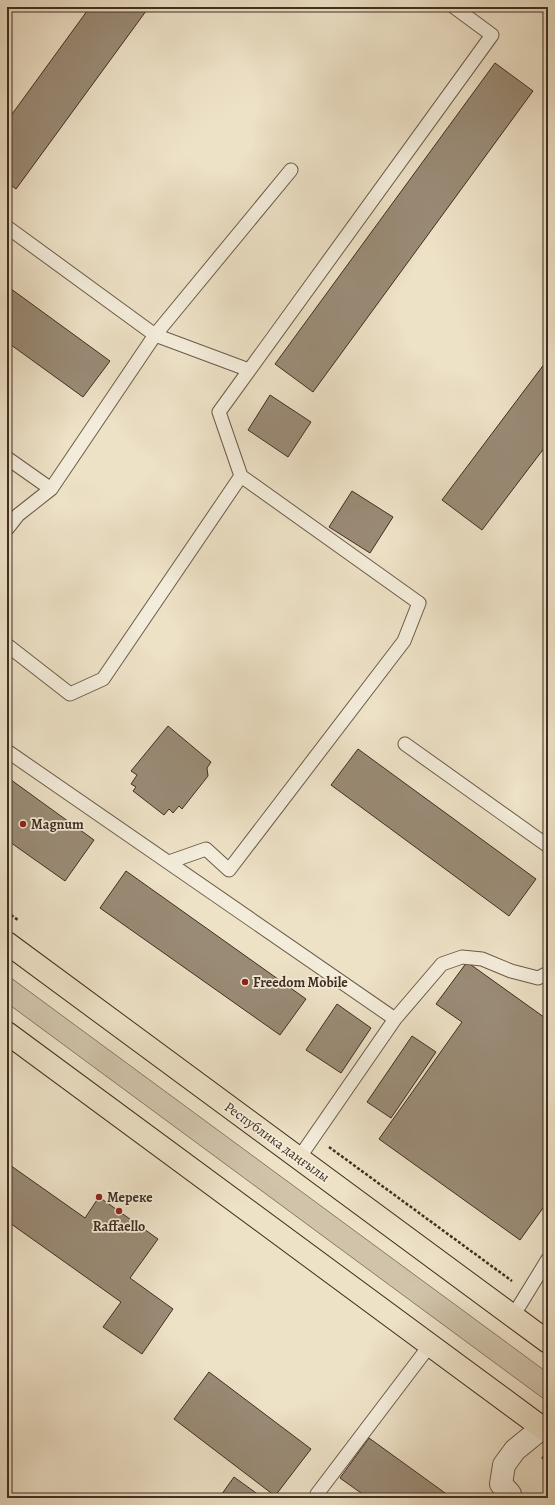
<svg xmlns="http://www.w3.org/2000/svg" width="555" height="1505" viewBox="0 0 555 1505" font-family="Alegreya,serif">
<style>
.green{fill:#d0c3aa;stroke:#887865}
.building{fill:#9a8b76;stroke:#402e20}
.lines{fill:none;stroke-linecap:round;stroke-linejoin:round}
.lane-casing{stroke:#6b5b4a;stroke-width:15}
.street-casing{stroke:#6b5b4a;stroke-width:24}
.primary-casing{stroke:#402e20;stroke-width:24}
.path{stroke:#402e20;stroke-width:2.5;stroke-dasharray:3 2;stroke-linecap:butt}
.lane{stroke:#f3ecda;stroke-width:13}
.street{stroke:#f3ecda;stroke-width:22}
.primary{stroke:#ede1c6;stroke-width:22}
.poi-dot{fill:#8f2418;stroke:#f3ecda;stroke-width:1.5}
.labels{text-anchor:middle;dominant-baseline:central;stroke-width:3.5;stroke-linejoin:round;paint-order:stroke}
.poi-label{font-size:14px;font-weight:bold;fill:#402e20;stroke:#f3ecda;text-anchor:start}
.street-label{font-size:14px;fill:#402e20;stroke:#f3ecda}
</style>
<rect width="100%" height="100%" fill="#ede1c6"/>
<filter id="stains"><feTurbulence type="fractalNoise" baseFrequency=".005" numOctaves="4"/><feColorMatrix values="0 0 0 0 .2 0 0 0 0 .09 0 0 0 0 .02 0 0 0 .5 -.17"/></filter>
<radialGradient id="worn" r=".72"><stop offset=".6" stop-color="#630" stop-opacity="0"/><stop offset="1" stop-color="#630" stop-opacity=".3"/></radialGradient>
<path class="green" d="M7,975L548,1373V1402L7,1003Z"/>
<path class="building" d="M90,7H149L16,189L7,182V121Z
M495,63L533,91L313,392L275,364Z
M7,286L110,361L83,397L7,342Z
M548,359V443L482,530L442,500Z
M270,395L311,422L288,457L248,430Z
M352,491L393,517L370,553L329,527Z
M168,726L211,762L207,768L208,776L182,809L179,806L173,813L169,809L164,815L133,791L136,787L131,784L137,775L131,771Z
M358,749L536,879L509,916L331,785Z
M7,777L94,840L65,881L7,840Z
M126,871L306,999L280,1035L100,908Z
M467,962L548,1020V1201L520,1240L379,1139L462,1022L436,1004Z
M337,1004L371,1028L341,1073L306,1050Z
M412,1036L436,1052L391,1118L367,1102Z
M7,1163L85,1218L99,1197L158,1239L130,1278L173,1309L142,1354L103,1327L121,1302L7,1221Z
M209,1372L311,1449L275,1496L174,1419Z
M369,1438L452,1498H368L340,1478Z
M234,1477L263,1498H219Z"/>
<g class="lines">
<defs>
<path id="lane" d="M7,227L155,335L51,489L18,515L7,529
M249,370L155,335L291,170
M7,458L51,489
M7,645L70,694L103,679L241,476
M405,744L548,846
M7,751L395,1019
M169,862L206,849L229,870L404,641L419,603L241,476L219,412L492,35L454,7
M299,1158L395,1019L442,964L462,957L482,959L511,971L538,978L548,973
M513,1316L548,1259
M322,1498L317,1494L430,1345"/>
<path id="street" d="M510,1494L501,1484L504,1465L515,1450L542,1428"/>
<path id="primary" d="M7,943L548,1342
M7,1033L548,1432"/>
</defs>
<use href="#lane" class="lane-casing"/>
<use href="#street" class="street-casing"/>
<use href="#primary" class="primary-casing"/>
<path class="path" d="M7,912L18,920
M329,1147L512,1281
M542,1457L548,1462"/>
<use href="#lane" class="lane"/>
<use href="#street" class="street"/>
<use href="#primary" class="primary"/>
</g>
<g class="poi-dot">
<circle cx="23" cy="824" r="4"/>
<circle cx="245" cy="982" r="4"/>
<circle cx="99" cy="1197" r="4"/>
<circle cx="119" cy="1211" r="4"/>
</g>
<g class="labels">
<g class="poi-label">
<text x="31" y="824">Magnum</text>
<text x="253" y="982">Freedom Mobile</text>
<text x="107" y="1197">Мереке</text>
<text x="119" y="1226" text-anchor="middle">Raffaello</text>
</g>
<g class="street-label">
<text transform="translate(277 1142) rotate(36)">Республика даңғылы</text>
</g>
</g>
<rect width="555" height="1505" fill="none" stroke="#ede1c6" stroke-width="24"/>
<rect x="8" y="8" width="539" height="1489" fill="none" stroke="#402e20" stroke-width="2"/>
<rect x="12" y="12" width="531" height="1481" fill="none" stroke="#402e20"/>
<rect width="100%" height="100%" filter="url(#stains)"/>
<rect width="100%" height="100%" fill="url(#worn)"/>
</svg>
